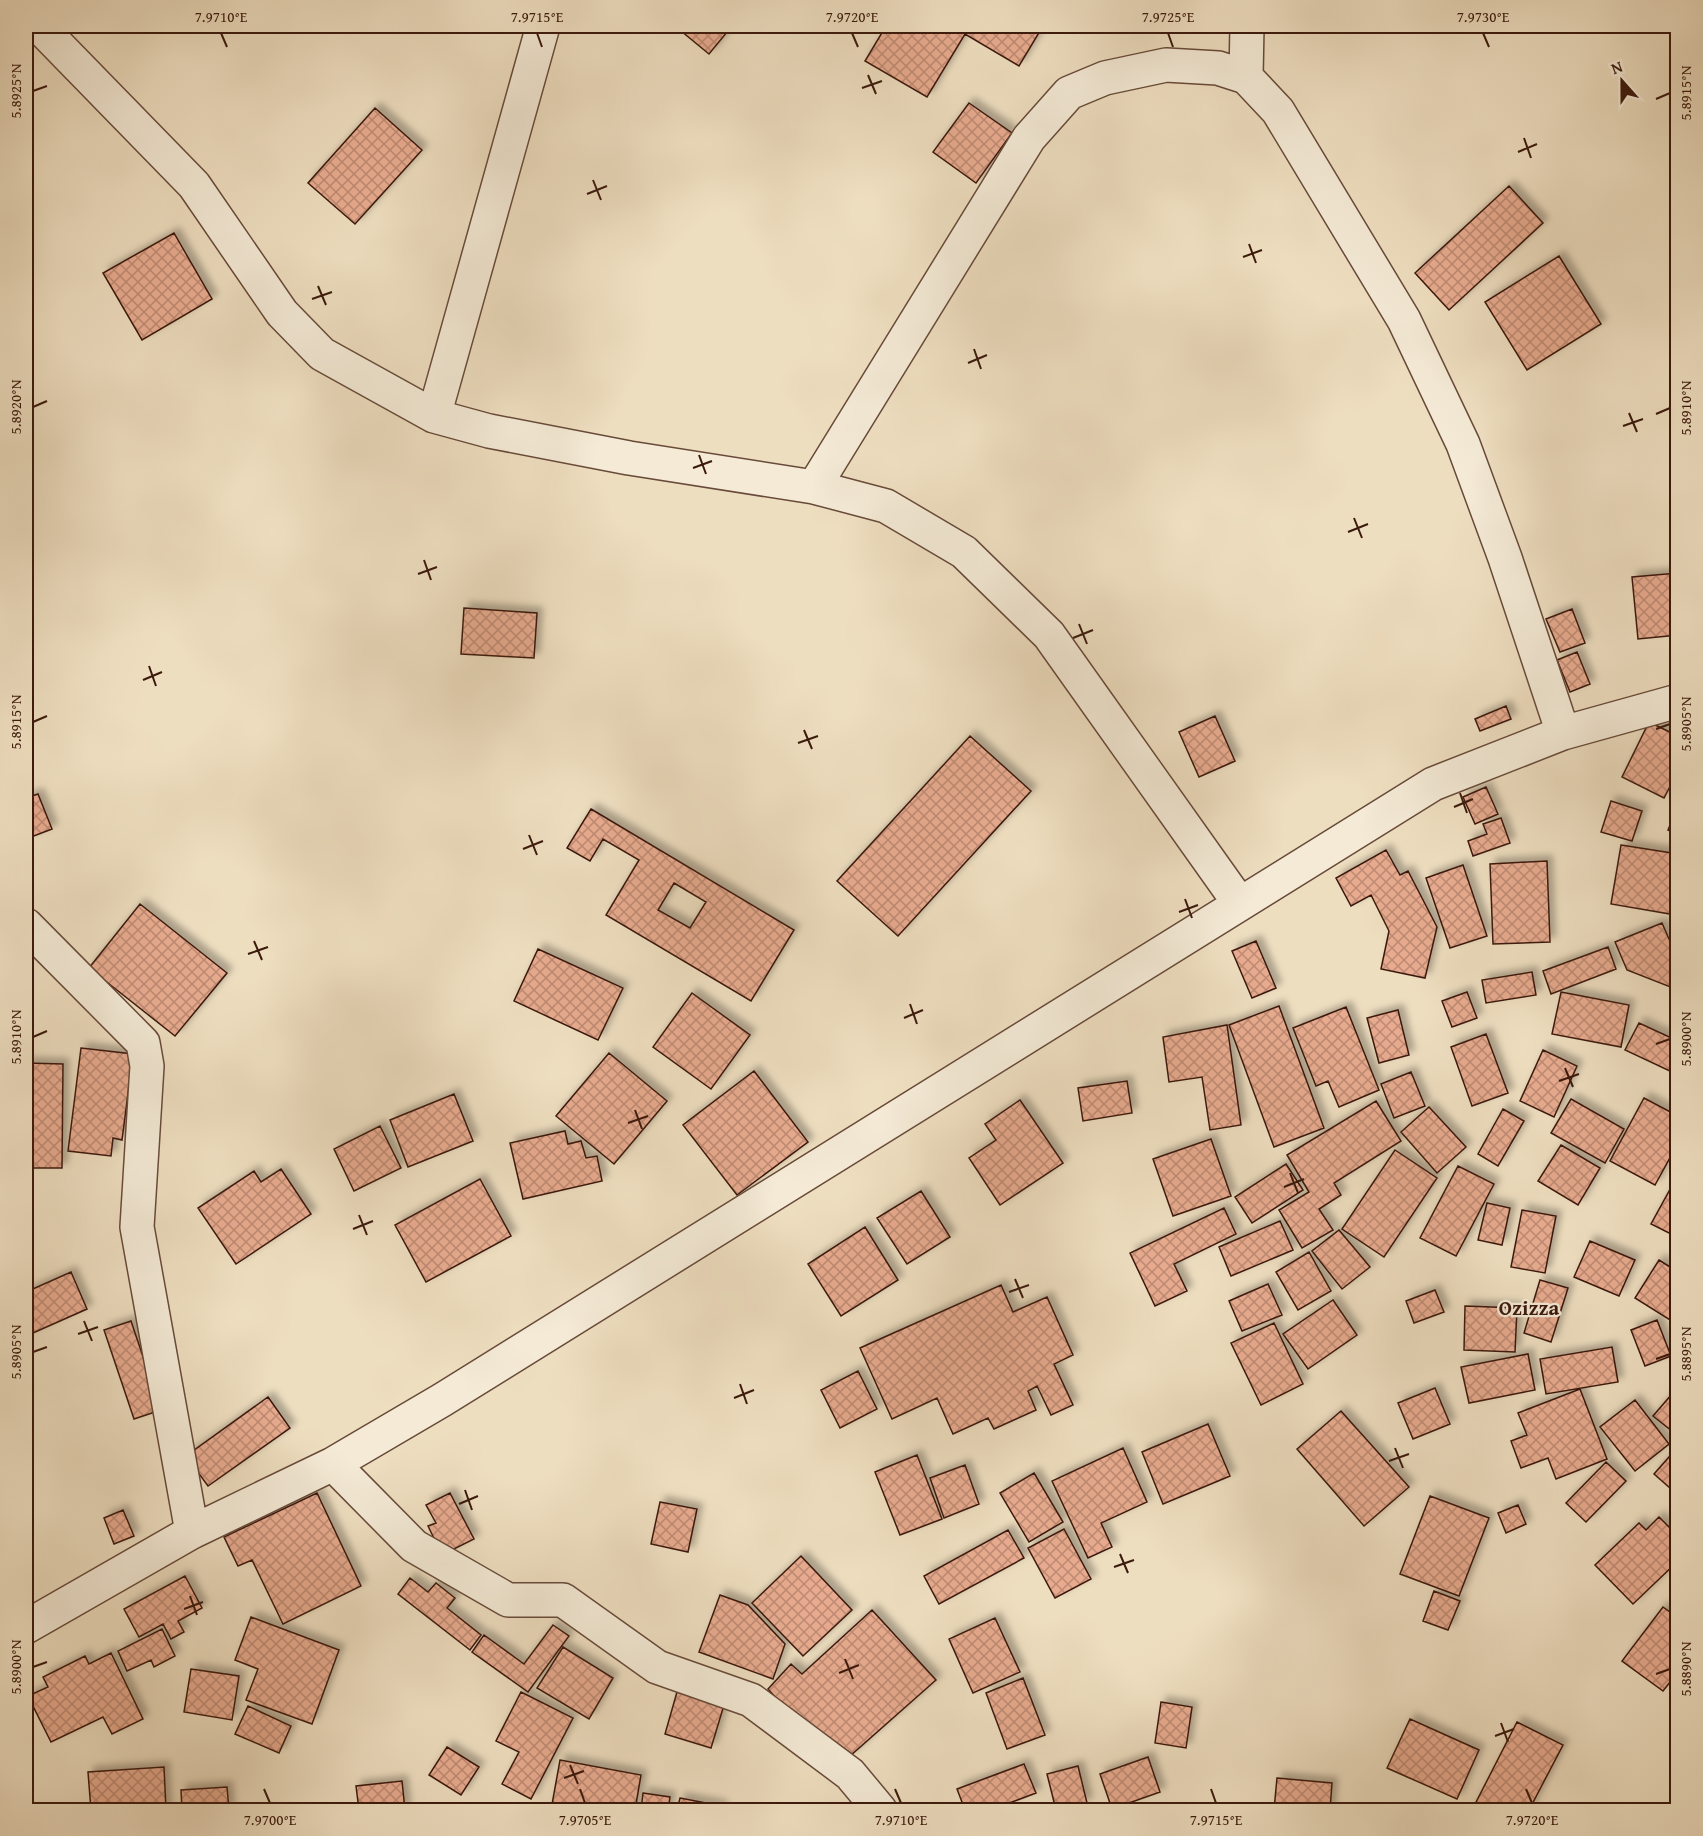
<svg xmlns="http://www.w3.org/2000/svg" width="1703" height="1836" viewBox="0 0 1703 1836" font-family="'Gentium Book Plus',serif">
<style>
.building{fill:url(#building-cross-hatch);stroke:#3b190c;stroke-width:1.5;fill-rule:evenodd;filter:url(#shadow)}
.lines{fill:none;stroke-linecap:round;stroke-linejoin:round}
.minor-casing{stroke:#684a39;stroke-width:36}
.minor{stroke:#f4ead6;stroke-width:33}
.ticks{fill:none;stroke:#3b190c;stroke-width:2}
.labels{text-anchor:middle;dominant-baseline:central;stroke-width:4.5;stroke-linejoin:round;paint-order:stroke}
.quarter-label{font-size:21px;font-weight:bold;fill:#3b190c;stroke:#f4ead6}
.neatline{fill:none;stroke:#3b190c;stroke-width:2}
.ticks-label{font-size:15px;text-anchor:middle;fill:#3b190c}
</style>
<defs>
<pattern id="building-cross-hatch" width="8" height="8" patternUnits="userSpaceOnUse" patternTransform="scale(1.5)"><rect width="8" height="8" fill="#e8ab8f"/><path d="M0 0l8 8M0 8l8-8" fill="none" stroke="#bd8a73"/></pattern>
<filter id="shadow"><feDropShadow dx="5.5" dy="-5.5" stdDeviation="3" flood-color="#0004"/></filter>
</defs>
<rect width="100%" height="100%" fill="#eedec0"/>
<filter id="stains"><feTurbulence type="fractalNoise" baseFrequency=".00333" numOctaves="4"/><feColorMatrix values="0 0 0 0 .2 0 0 0 0 .09 0 0 0 0 .02 0 0 0 .5 -.17"/></filter>
<radialGradient id="worn" r=".72"><stop offset=".6" stop-color="#630" stop-opacity="0"/><stop offset="1" stop-color="#630" stop-opacity=".3"/></radialGradient>
<path class="building" d="M675,26H732L709,54Z
M886,26H1043L1019,66L965,34L927,97L865,61Z
M969,103L1012,133L976,183L933,152Z
M375,108L422,150L355,224L308,183Z
M1509,186L1543,223L1449,310L1415,273Z
M174,233L212,299L142,340L103,273Z
M1559,256L1601,324L1527,370L1485,302Z
M1678,573V635L1638,639L1632,577Z
M464,608L537,613L534,658L461,654Z
M1572,609L1585,643L1560,652L1546,619Z
M1577,652L1590,684L1570,692L1557,660Z
M1506,706L1511,719L1480,731L1475,719Z
M1215,716L1235,761L1199,777L1179,732Z
M1649,722L1678,736V771L1664,798L1622,777Z
M970,736L1031,791L898,936L837,881Z
M1486,787L1498,814L1475,824L1463,797Z
M38,794L52,829L26,839V798Z
M1611,801L1642,811L1632,841L1601,832Z
M1678,805V834L1668,830Z
M591,809L794,930L751,1001L606,915L639,860L603,839L590,861L567,848ZM674,883L706,902L690,928L658,910Z
M1501,818L1510,843L1473,856L1468,841L1487,834L1483,824Z
M1621,845L1678,854L1676,915L1611,904Z
M1386,850L1400,875L1408,871L1437,927L1425,978L1381,969L1389,931L1371,895L1351,906L1336,878Z
M1547,861L1550,942L1493,944L1490,864Z
M1463,865L1487,936L1450,948L1426,878Z
M140,904L227,973L175,1036L89,968Z
M1662,923L1676,955H1678V990L1627,970L1615,942Z
M1256,941L1276,988L1252,998L1232,951Z
M1608,947L1616,969L1551,994L1543,971Z
M538,949L623,988L598,1040L514,1001Z
M1532,972L1536,995L1486,1003L1482,980Z
M1467,992L1477,1018L1452,1027L1442,1001Z
M1561,992L1629,1005L1621,1047L1552,1034Z
M692,993L750,1035L711,1089L653,1047Z
M1279,1006L1324,1128L1274,1147L1229,1025Z
M1346,1007L1379,1090L1339,1107L1328,1081L1316,1086L1293,1028Z
M1398,1010L1409,1055L1379,1063L1367,1018Z
M1639,1023L1678,1041V1061L1672,1072L1625,1050Z
M1227,1025L1241,1125L1210,1130L1202,1077L1169,1082L1163,1037Z
M1486,1034L1508,1093L1472,1106L1451,1047Z
M81,1048L133,1054L122,1140L113,1138L111,1156L68,1151Z
M1543,1050L1577,1066L1554,1117L1520,1101Z
M609,1053L667,1101L614,1164L556,1116Z
M26,1063L63,1064L62,1168H26Z
M754,1071L808,1142L737,1195L683,1125Z
M1411,1072L1425,1106L1394,1118L1381,1084Z
M1127,1081L1132,1113L1083,1121L1078,1088Z
M454,1094L473,1141L408,1167L390,1120Z
M1644,1098L1678,1116V1143L1655,1185L1610,1161Z
M1571,1099L1624,1129L1605,1163L1551,1133Z
M1020,1100L1063,1163L1000,1205L969,1158L996,1140L985,1124Z
M1376,1101L1401,1141L1334,1183L1341,1195L1319,1209L1333,1230L1302,1248L1279,1210L1309,1192L1287,1155Z
M1429,1107L1466,1147L1437,1173L1401,1132Z
M1503,1109L1524,1121L1498,1166L1478,1154Z
M380,1126L401,1168L354,1191L334,1149Z
M565,1131L568,1144L581,1141L586,1158L597,1156L602,1181L523,1199L510,1143Z
M1211,1139L1231,1196L1173,1216L1153,1159Z
M1561,1145L1600,1168L1578,1205L1538,1181Z
M1395,1150L1437,1178L1384,1257L1342,1229Z
M1286,1164L1303,1190L1252,1223L1235,1197Z
M1458,1166L1494,1184L1456,1256L1420,1238Z
M281,1169L311,1214L236,1264L198,1208L254,1171L261,1182Z
M480,1179L511,1236L426,1282L395,1225Z
M1673,1184L1678,1186V1231L1675,1236L1651,1224Z
M921,1191L950,1237L907,1264L877,1218Z
M1487,1203L1510,1208L1502,1245L1478,1240Z
M1224,1208L1236,1234L1174,1264L1187,1291L1155,1306L1130,1253Z
M1522,1210L1556,1216L1545,1273L1511,1267Z
M1280,1221L1293,1250L1231,1276L1219,1247Z
M865,1227L898,1280L841,1316L808,1264Z
M1339,1230L1370,1267L1342,1289L1312,1251Z
M1590,1241L1635,1260L1619,1296L1574,1277Z
M1309,1252L1331,1291L1298,1310L1276,1272Z
M1659,1260L1678,1272V1325L1635,1298Z
M71,1272L87,1309L26,1336V1292Z
M1540,1280L1568,1288L1551,1342L1524,1333Z
M1268,1284L1282,1315L1242,1331L1229,1301Z
M1001,1285L1013,1312L1047,1297L1073,1355L1054,1364L1073,1405L1051,1415L1037,1386L1028,1391L1036,1410L994,1429L988,1418L953,1434L937,1398L892,1419L860,1348Z
M1435,1290L1444,1312L1414,1323L1406,1301Z
M1333,1300L1357,1335L1308,1369L1283,1334Z
M1465,1306L1517,1308L1515,1352L1464,1350Z
M1657,1320L1671,1356L1645,1366L1631,1330Z
M131,1321L161,1410L134,1419L104,1330Z
M1274,1323L1303,1384L1261,1405L1231,1343Z
M1612,1347L1618,1382L1546,1394L1540,1359Z
M1528,1354L1535,1390L1469,1403L1461,1367Z
M858,1371L877,1409L840,1428L821,1390Z
M1678,1387V1436L1653,1416Z
M1435,1388L1450,1424L1413,1439L1398,1403Z
M1580,1389L1607,1459L1556,1479L1548,1458L1521,1468L1511,1441L1527,1435L1518,1413Z
M268,1397L290,1428L208,1486L186,1456Z
M1635,1400L1669,1444L1635,1471L1600,1427Z
M1341,1411L1409,1487L1364,1526L1297,1449Z
M1208,1424L1230,1476L1163,1504L1142,1452Z
M1123,1448L1147,1502L1101,1523L1112,1547L1088,1558L1052,1481Z
M1677,1448H1678V1495L1654,1474Z
M917,1455L942,1519L900,1535L875,1472Z
M1606,1462L1626,1481L1586,1522L1566,1503Z
M965,1465L979,1504L944,1518L930,1478Z
M1034,1473L1063,1522L1029,1542L1000,1493Z
M317,1493L361,1586L283,1624L252,1560L238,1566L224,1537Z
M450,1493L474,1539L442,1555L428,1526L436,1523L426,1505Z
M1430,1496L1489,1518L1459,1596L1400,1574Z
M660,1502L697,1509L688,1552L651,1544Z
M1518,1505L1526,1524L1506,1533L1498,1513Z
M123,1510L134,1536L114,1544L104,1518Z
M1659,1517L1678,1536V1561L1633,1604L1595,1565L1639,1523L1646,1530Z
M1064,1529L1091,1579L1055,1598L1028,1548Z
M1008,1530L1024,1558L939,1604L924,1576Z
M801,1556L852,1610L803,1656L752,1603Z
M185,1576L202,1608L178,1621L184,1632L171,1639L163,1624L139,1637L124,1609Z
M410,1578L428,1592L436,1583L455,1598L447,1608L481,1635L470,1650L398,1594Z
M1434,1591L1460,1601L1448,1630L1423,1621Z
M720,1595L748,1605L785,1644L773,1679L699,1652Z
M1663,1607L1678,1618V1672L1663,1691L1622,1661Z
M872,1610L936,1680L850,1756L775,1697L768,1689L791,1664L802,1674Z
M251,1617L339,1650L312,1724L246,1700L258,1669L235,1660Z
M995,1618L1020,1672L973,1693L949,1639Z
M553,1625L569,1636L528,1692L472,1652L484,1635L524,1664Z
M162,1629L175,1656L154,1667L151,1660L127,1671L118,1651Z
M563,1647L613,1678L589,1719L537,1688Z
M111,1653L143,1719L112,1734L103,1717L51,1742L28,1696L48,1687L43,1677L85,1656L89,1664Z
M191,1669L239,1676L232,1720L184,1712Z
M1023,1678L1045,1735L1007,1749L986,1693Z
M521,1692L573,1718L531,1799L502,1784L519,1752L496,1741Z
M677,1692L724,1705L711,1748L665,1734Z
M1161,1702L1192,1707L1186,1748L1155,1743Z
M248,1706L291,1726L279,1753L235,1734Z
M1410,1719L1479,1750L1457,1799L1387,1768Z
M1517,1722L1563,1745L1529,1810H1472Z
M447,1747L479,1767L461,1795L429,1775Z
M1148,1757L1160,1792L1112,1809L1100,1774Z
M560,1760L641,1775L635,1810H551Z
M1024,1764L1036,1793L991,1810H965L957,1789Z
M1078,1766L1087,1803L1056,1810L1047,1774Z
M164,1767L166,1810H91L88,1772Z
M1277,1778L1332,1783L1330,1810H1274Z
M402,1781L405,1810H359L356,1786Z
M227,1787L229,1810H182L181,1790Z
M643,1793L670,1797L668,1810H641Z
M680,1798L722,1806L721,1810H677Z"/>
<g class="lines">
<defs>
<path id="minor" d="M39,26L194,185L282,313L322,354L434,416L489,431L629,458L814,487L886,506L964,552L1049,635L1240,904
M1246,77L1247,26
M434,416L543,26
M814,487L1029,138L1069,93L1105,78L1166,65L1218,68L1246,77L1278,111L1404,320L1463,444L1505,558L1563,733
M26,925L143,1043L147,1066L137,1227L192,1532
M333,1464L414,1546L508,1600H563L657,1667L751,1700L850,1774L880,1810
M26,1627L192,1532L333,1464L442,1400L1433,784L1563,733L1678,701"/>
</defs>
<use href="#minor" class="minor-casing"/>
<use href="#minor" class="minor"/>
</g>
<path class="ticks" d="M221,33L227,47M537,33L542,47M852,33L858,47M1168,33L1173,47M1483,33L1489,47M868,75L876,94M862,88L882,81M33,91L47,86M1656,99L1670,93M1524,138L1531,158M1518,152L1537,144M593,180L601,200M587,194L607,186M1249,244L1256,263M1243,257L1262,250M318,286L326,305M312,299L332,292M974,349L981,369M968,363L987,355M33,407L47,401M1629,413L1637,432M1656,414L1670,408M1623,426L1643,419M699,455L706,474M693,468L712,461M1354,518L1362,538M1348,532L1368,524M424,560L431,580M418,574L437,567M1079,624L1087,644M1073,638L1093,630M149,666L156,686M143,680L162,672M33,722L47,716M1656,729L1670,724M804,730L812,749M798,743L818,736M1460,793L1467,813M1454,807L1473,799M529,835L537,855M523,849L543,841M1185,899L1192,918M1179,912L1198,905M254,941L262,960M248,954L268,947M910,1004L917,1024M904,1018L923,1010M33,1037L47,1031M1656,1044L1670,1039M1565,1068L1573,1087M1559,1081L1579,1074M635,1110L642,1129M628,1123L648,1116M1290,1173L1298,1193M1284,1187L1304,1179M359,1215L367,1235M353,1229L373,1221M1015,1279L1023,1298M1009,1292L1029,1285M84,1321L92,1341M78,1334L98,1327M33,1352L47,1347M1656,1359L1670,1354M740,1384L747,1404M734,1398L754,1390M1395,1448L1403,1468M1389,1461L1409,1454M465,1490L472,1510M459,1504L478,1496M1120,1554L1128,1573M1114,1567L1134,1560M190,1596L197,1615M184,1609L203,1602M845,1659L853,1679M33,1667L47,1662M839,1673L859,1665M1656,1674L1670,1669M1501,1723L1508,1742M1495,1736L1514,1729M570,1765L578,1784M564,1778L584,1771M264,1789L270,1803M580,1789L585,1803M895,1789L901,1803M1211,1789L1216,1803M1526,1789L1532,1803"/>
<g class="labels">
<g class="quarter-label">
<text x="1529" y="1307">Ozizza</text>
</g>
</g>
<rect width="1703" height="1836" fill="none" stroke="#eedec0" stroke-width="66"/>
<g transform="translate(1622 81) rotate(339)" stroke="#f4ead6" stroke-width="4.5" paint-order="stroke">
<path d="M0-4.5L10 22L0 15L-10 22Z" fill="#3b190c"/>
<text y="-9" font-size="16" font-weight="bold" text-anchor="middle" fill="#3b190c">N</text>
</g>
<rect x="33" y="33" width="1637" height="1770" class="neatline"/>
<g class="ticks-label">
<text x="221" y="22">7.9710°E</text>
<text x="537" y="22">7.9715°E</text>
<text x="852" y="22">7.9720°E</text>
<text x="1168" y="22">7.9725°E</text>
<text x="1483" y="22">7.9730°E</text>
<text transform="translate(16 91) rotate(-90)" y="5">5.8925°N</text>
<text transform="translate(1686 93) rotate(-90)" y="5">5.8915°N</text>
<text transform="translate(16 407) rotate(-90)" y="5">5.8920°N</text>
<text transform="translate(1686 408) rotate(-90)" y="5">5.8910°N</text>
<text transform="translate(16 722) rotate(-90)" y="5">5.8915°N</text>
<text transform="translate(1686 724) rotate(-90)" y="5">5.8905°N</text>
<text transform="translate(16 1037) rotate(-90)" y="5">5.8910°N</text>
<text transform="translate(1686 1039) rotate(-90)" y="5">5.8900°N</text>
<text transform="translate(16 1352) rotate(-90)" y="5">5.8905°N</text>
<text transform="translate(1686 1354) rotate(-90)" y="5">5.8895°N</text>
<text transform="translate(16 1667) rotate(-90)" y="5">5.8900°N</text>
<text transform="translate(1686 1669) rotate(-90)" y="5">5.8890°N</text>
<text x="270" y="1825">7.9700°E</text>
<text x="585" y="1825">7.9705°E</text>
<text x="901" y="1825">7.9710°E</text>
<text x="1216" y="1825">7.9715°E</text>
<text x="1532" y="1825">7.9720°E</text>
</g>
<rect width="100%" height="100%" filter="url(#stains)"/>
<rect width="100%" height="100%" fill="url(#worn)"/>
</svg>
